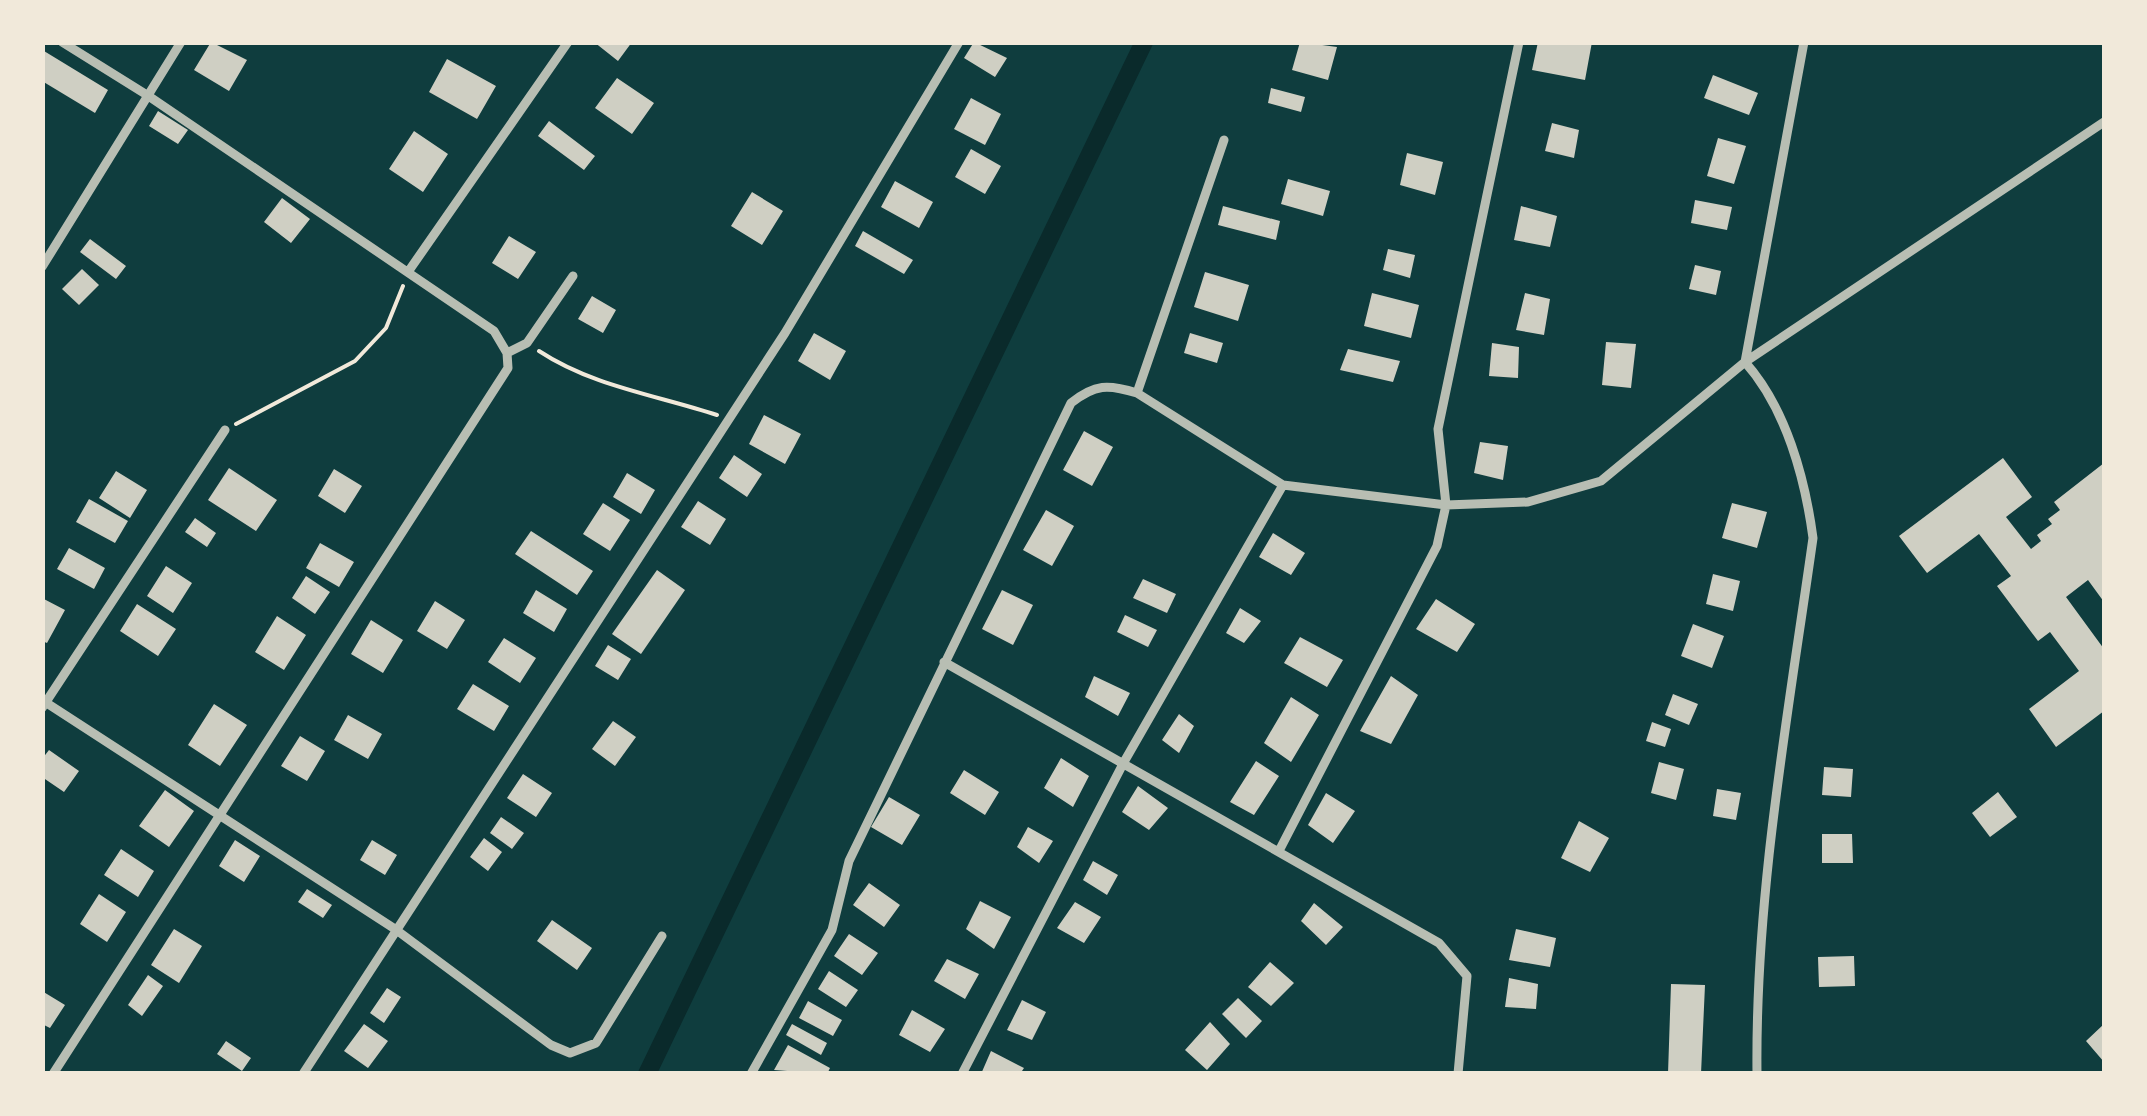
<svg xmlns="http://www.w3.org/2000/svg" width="2147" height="1116" viewBox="0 0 2147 1116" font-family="'Libre Baskerville',serif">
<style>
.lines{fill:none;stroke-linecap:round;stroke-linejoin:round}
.canal{stroke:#0a2a2b;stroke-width:18}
.building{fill:#cfcfc3}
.path{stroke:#f1e9da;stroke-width:4}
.minor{stroke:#b8beb3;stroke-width:9}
</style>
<rect width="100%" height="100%" fill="#0f3d3e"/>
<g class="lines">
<path class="canal" d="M647,1074L1144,42"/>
</g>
<path class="building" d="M211,42L247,60L229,91L194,70Z
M594,42H632L618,61Z
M974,42L1007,58L995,77L964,58Z
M1300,42L1337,47L1328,80L1292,70Z
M1538,42H1592L1585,80L1532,70Z
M44,51L108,90L95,113L42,81Z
M447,59L496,86L477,119L429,92Z
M1713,75L1758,93L1749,115L1704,98Z
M617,78L654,103L632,134L595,108Z
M1271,88L1305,97L1301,112L1268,103Z
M971,98L1001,114L985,145L954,129Z
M158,111L188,130L178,144L149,126Z
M549,121L595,156L584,170L538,136Z
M1552,123L1579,130L1574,158L1545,151Z
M414,131L448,154L423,192L389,169Z
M1718,138L1746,146L1734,184L1707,176Z
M971,149L1001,166L985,194L955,177Z
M1407,153L1443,162L1435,195L1400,185Z
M1288,179L1330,191L1323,216L1281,204Z
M895,181L933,202L919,228L881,207Z
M752,192L783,211L762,245L731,226Z
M282,198L310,219L291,243L264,222Z
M1695,200L1732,207L1727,230L1691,223Z
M1223,206L1280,221L1276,240L1218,225Z
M1521,206L1557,216L1550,247L1514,240Z
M863,231L913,260L904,274L855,246Z
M509,236L536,252L518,279L492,263Z
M90,239L126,266L116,279L80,252Z
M1388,249L1415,255L1410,278L1383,270Z
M1695,265L1721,271L1716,295L1689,289Z
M82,269L99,285L79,305L62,289Z
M1205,272L1249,285L1238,321L1194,307Z
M1372,293L1419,305L1411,338L1364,326Z
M1525,293L1550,299L1544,335L1516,330Z
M592,296L616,310L603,333L578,319Z
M814,333L846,351L830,380L798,361Z
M1190,333L1223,343L1217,363L1184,353Z
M1606,342L1636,344L1631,388L1602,385Z
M1492,343L1519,347L1518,378L1489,376Z
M1348,349L1400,361L1393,382L1340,370Z
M764,415L801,434L785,464L749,444Z
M1084,431L1113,447L1092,486L1063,470Z
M1480,442L1508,446L1503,480L1474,473Z
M734,455L762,474L747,497L719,478Z
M2003,458L2032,497L2006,517L2031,549L2041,541L2037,535L2052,524L2048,519L2060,510L2054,502L2104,463V602L2088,580L2066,597L2104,649V711L2056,747L2029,709L2079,671L2050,632L2038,641L1997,586L2011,576L1979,534L1927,573L1899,536Z
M229,468L277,500L256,531L208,500Z
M334,469L362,486L345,513L318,496Z
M116,471L147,490L130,518L99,498Z
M627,473L655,490L641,514L613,497Z
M89,499L128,521L115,543L76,522Z
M698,501L726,519L710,545L681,527Z
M603,503L630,520L610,551L583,534Z
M1732,503L1767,512L1757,548L1722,538Z
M1046,510L1074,526L1052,566L1023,550Z
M195,518L216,533L207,547L185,532Z
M531,531L593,571L577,595L515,554Z
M1273,533L1305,553L1291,575L1259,557Z
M320,543L354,562L339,587L306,568Z
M69,548L105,568L94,589L57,569Z
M166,566L192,583L173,613L147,596Z
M657,570L685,590L641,654L612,634Z
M1713,574L1740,581L1733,611L1706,604Z
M306,576L330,592L315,614L292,598Z
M1143,579L1176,594L1167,613L1133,598Z
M536,590L567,609L554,632L523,613Z
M1002,590L1033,605L1013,645L982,629Z
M42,598L65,610L47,643L42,641Z
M1436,599L1475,624L1457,652L1416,629Z
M435,601L465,620L447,649L417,631Z
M137,604L176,629L158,656L120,631Z
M1240,608L1261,621L1244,643L1226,633Z
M1125,615L1157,630L1148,647L1117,632Z
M277,616L306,635L284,670L255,652Z
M371,620L403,640L383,673L351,654Z
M1693,624L1724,636L1712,668L1681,656Z
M1300,637L1343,660L1327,687L1284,663Z
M504,638L536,658L520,683L488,662Z
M608,645L631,659L618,680L595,666Z
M1094,676L1130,693L1118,716L1085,697Z
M1391,676L1418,695L1391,744L1360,731Z
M473,684L509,706L494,731L457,709Z
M1673,694L1698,704L1689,725L1665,715Z
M1291,697L1319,715L1291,762L1264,743Z
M214,704L247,725L220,766L188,745Z
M1179,714L1194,726L1179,753L1162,740Z
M348,715L382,734L368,759L334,740Z
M613,721L636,737L615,766L592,749Z
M1652,722L1671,729L1665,747L1646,741Z
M300,736L325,751L307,781L281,766Z
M49,750L79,771L64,792L42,777V759Z
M1061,758L1089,776L1073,807L1044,788Z
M1256,761L1279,776L1254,815L1230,802Z
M1659,762L1684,769L1676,800L1651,793Z
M1824,767L1853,769L1851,797L1822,795Z
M964,770L999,792L985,815L950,793Z
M523,774L552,793L536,817L507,798Z
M1138,786L1168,808L1149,830L1122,812Z
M1717,789L1741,793L1736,820L1713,816Z
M165,790L194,811L169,847L139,826Z
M1998,792L2017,817L1990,837L1972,813Z
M1326,793L1355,811L1333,843L1308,825Z
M889,797L920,815L902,845L871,827Z
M501,817L524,833L512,849L490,833Z
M1579,821L1609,838L1590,872L1561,858Z
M1028,827L1053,841L1039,863L1017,847Z
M1822,834H1852L1853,863H1822Z
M484,838L502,852L488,871L470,857Z
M235,840L260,856L244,882L219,866Z
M372,840L397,855L385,875L360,860Z
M121,849L154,871L138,897L104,875Z
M1093,861L1118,875L1107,895L1083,880Z
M869,883L900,905L884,927L853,905Z
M307,889L332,905L323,918L298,902Z
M99,894L126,912L107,942L80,924Z
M980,901L1011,917L994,949L966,929Z
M1075,902L1101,917L1084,943L1057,928Z
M1314,903L1343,927L1326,945L1301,921Z
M552,920L592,948L577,970L537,941Z
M174,929L202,946L179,983L151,965Z
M1516,929L1556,938L1550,967L1509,960Z
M849,934L878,953L862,975L834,956Z
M1854,956L1855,986L1819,987L1818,957Z
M947,959L979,974L965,999L934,981Z
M1270,962L1294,983L1271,1006L1248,987Z
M829,971L858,990L846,1007L818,989Z
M148,975L163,986L142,1016L128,1005Z
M1509,978L1538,984L1536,1009L1505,1007Z
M1671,984L1705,985L1701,1074H1668Z
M387,988L401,997L384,1023L370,1013Z
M42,991L65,1005L50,1028L42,1024Z
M1238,998L1262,1021L1246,1038L1222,1014Z
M1022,1000L1046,1012L1032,1040L1007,1030Z
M808,1001L842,1020L833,1036L799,1018Z
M912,1010L945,1029L930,1052L899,1035Z
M1210,1022L1230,1044L1207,1070L1185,1050Z
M364,1024L388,1041L368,1068L344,1051Z
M792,1024L827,1043L821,1055L786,1035Z
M2104,1024V1062L2086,1041Z
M226,1041L251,1058L242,1071L217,1054Z
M788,1045L830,1068L827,1074L774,1070Z
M991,1051L1024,1068L1020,1074H981Z"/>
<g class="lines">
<path class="path" d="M539,351C592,386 656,395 717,415
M236,424L355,361L386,328L403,286"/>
<path class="minor" d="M42,267L181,42
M408,272L568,42
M507,353L527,343L573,276
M1745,362C1786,408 1805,478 1813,538C1788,716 1755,894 1757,1074
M1745,362L1804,42
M1137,393L1224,140
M944,662L1439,943L1467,976L1458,1074
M42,700L395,929L551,1045L570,1053L596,1043L662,936
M42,708L225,430
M1280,849L1437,546L1446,505L1438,429L1519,42
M53,1074L508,368L507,353L494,331L147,95L62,42
M303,1074L785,333L959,42
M751,1074L832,930L849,861L1071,403C1095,384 1108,384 1137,393L1283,485L1446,505L1528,502L1601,481L1745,362L2104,122
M962,1074L1124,762L1283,485"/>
</g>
<rect width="2147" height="1116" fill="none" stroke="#f1e9da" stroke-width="90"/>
</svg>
